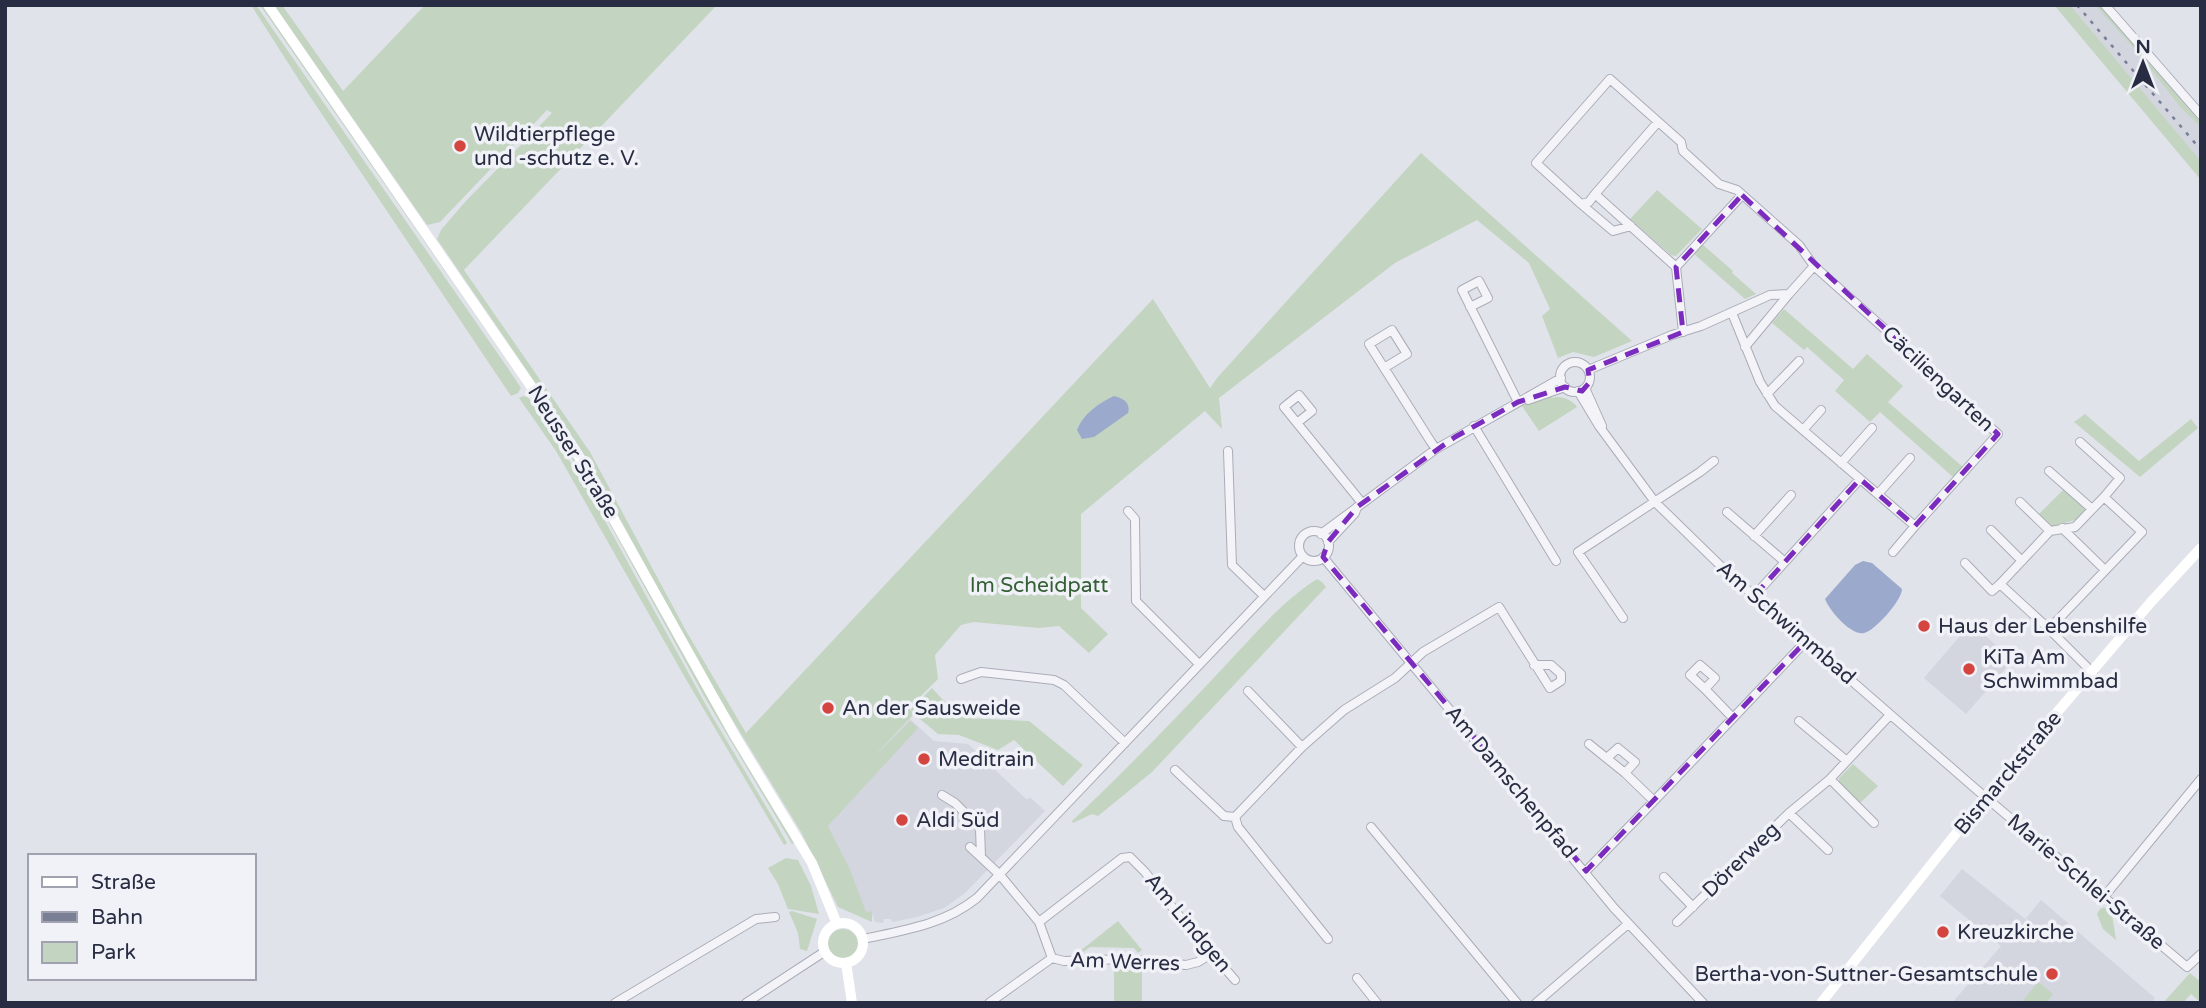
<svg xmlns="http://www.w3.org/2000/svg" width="2206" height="1008" viewBox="0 0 2206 1008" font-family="'Varela Round',sans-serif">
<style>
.built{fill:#d3d5df}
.green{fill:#c3d4c1}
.water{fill:#9aa9cc}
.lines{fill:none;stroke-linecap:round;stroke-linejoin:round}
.street-casing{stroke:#aaacb8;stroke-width:10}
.street{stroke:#f4f4f8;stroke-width:8}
.secondary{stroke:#fff;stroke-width:10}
.rail{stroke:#797f95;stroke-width:2.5;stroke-dasharray:3.5 7;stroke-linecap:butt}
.marked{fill:none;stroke:#7b2cbf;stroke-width:5;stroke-dasharray:14 9;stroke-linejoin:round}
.poi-dot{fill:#d54540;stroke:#f0f2f7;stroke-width:2.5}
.labels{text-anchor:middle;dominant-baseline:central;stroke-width:7;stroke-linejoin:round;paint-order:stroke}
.poi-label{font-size:21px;fill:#282d43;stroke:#f0f2f7;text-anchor:start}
.street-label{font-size:21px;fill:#282d43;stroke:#f0f2f7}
.park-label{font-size:21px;fill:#355f35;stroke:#f0f2f7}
</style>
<rect width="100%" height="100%" fill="#e1e3ea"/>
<path class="built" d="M2070,5H2095L2137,52L2181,108L2201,127V161Z
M1971,623L2013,660L1966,714L1924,678Z
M910,719L934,741L968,744L1026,799L1031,798L1045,811L965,893L944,908L917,917L892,922L891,919H884L883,923L875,922L871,911L866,913L850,869L828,826L819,814Z
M1962,869L2029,922L2026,918L2041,900L2155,998L2151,1003H1952L2001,946L1940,896Z"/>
<path class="green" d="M251,5H256L507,367L521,388L518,393L511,396L299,80Z
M260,5H262L523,383L522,382Z
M274,5H282L343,91L425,5H717L464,270L590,452L685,629L746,733L1153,299L1210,388L1217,378L1421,153L1632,341L1594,357L1573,352L1558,358L1542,316L1550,309L1529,263L1477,220L1395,263L1219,398L1222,429L1205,411L1081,514V608L1108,634L1089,653L1059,626L1039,628L974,622L961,625L935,655L938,679L909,708L912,712L911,709L932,688L944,701L962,706L966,718L1029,721L1083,765L1063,786L1014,740L998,750L959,735L938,734L914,714L869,762L910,721L918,728L828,826L850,869L866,912L872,911V922L838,907L801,832L707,678L586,457L437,239L441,230L465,202L552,113L547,110L440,222L427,225Z
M2054,5H2070L2201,161V180Z
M2095,5H2099L2201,120V127L2181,108L2137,52Z
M1657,190L1702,229L1676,256L1671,255L1630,219Z
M1702,244L1733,271L1732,273L1756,294L1745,299L1694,254Z
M1784,309L1853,369L1867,354L1903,386L1888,402L1963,467L1953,477L1880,412L1870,422L1835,391L1844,380L1807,347L1804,350L1772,323Z
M532,394L573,455L794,843L792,844L704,696L584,477L531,395Z
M1550,395L1552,398C1561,395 1572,400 1577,407L1539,431L1522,406Z
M523,396L528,397L587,488L712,716L777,825L787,843L784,845L687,681L556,451L519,398Z
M2085,414L2139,461L2191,419L2198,428L2140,477L2074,422Z
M2064,489L2088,509L2079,519L2050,527L2038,515Z
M1317,579L1322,582L1326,587L1152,772L1098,816L1092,814L1073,823L1072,821C1124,772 1174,720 1223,668C1253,636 1280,603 1317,579Z
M1853,764L1878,786L1859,804L1839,784V778Z
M786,858L798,860L811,886L819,914L788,909L778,884L768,868Z
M2104,907L2112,914L2116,940L2103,929L2097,914L2100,909Z
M792,911L817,919L807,951L800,949L798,933L789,912Z
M1118,921L1142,950L1138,953L1134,948L1090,947L1082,953L1080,951Z
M828 944a15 15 0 1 1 30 0a15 15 0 1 1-30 0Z
M1114,963L1142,965V1003H1114Z
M2190,973L2201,982V1003L2191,994L2183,1003H2163Z
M2038,982L2053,994L2046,1003H2021Z"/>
<path class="water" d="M1114,396C1123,398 1131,403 1128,413L1094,437L1082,439L1077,430C1083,414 1099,403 1114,396Z
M1863,561L1872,563L1902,589C1902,600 1875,631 1864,633C1851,636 1829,610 1825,599L1855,565Z"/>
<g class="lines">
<defs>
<path id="street" d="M2105,5L2201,115
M1595,194L1658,122
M1581,204L1613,231L1631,226
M1676,267L1742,195
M1470,307L1488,298L1479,281L1462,290L1518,402
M1683,332L1676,267L1595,194L1589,202L1581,204L1536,163L1610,79L1681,142L1683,151L1719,184L1737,190L1799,245L1814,266L1915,356L1921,366L1998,434L1915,526L1775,406L1760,382L1732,313
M1745,347L1789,294
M1560 377a15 15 0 1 1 30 0a15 15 0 1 1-30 0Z
M1384,368L1407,354L1392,330L1369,344L1431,442L1436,449
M1588,370L1672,335L1701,326L1770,295L1789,294L1814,266
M1585,388L1602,426
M1578,391L1599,426L1655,502L1729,574L1977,790L2187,967L2201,954
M1767,394L1799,361
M1528,400L1565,387
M1297,423L1284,407L1299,395L1312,411L1297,423L1362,503
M1474,426L1556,561
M1803,430L1821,410
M2080,442L2120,478L2104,497
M1228,451L1232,565L1264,596
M1841,463L1872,428
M2049,471L2092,509
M1878,494L1910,458
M2104,497L2142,532L2049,629L2000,584L2050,531L2075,527Z
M2020,502L2050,531
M1128,511L1135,519L1136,601L1199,664
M1727,512L1785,562
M2062,528L2105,570
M1991,530L2022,561
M1299 546a15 15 0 1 1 30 0a15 15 0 1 1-30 0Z
M1321,534L1436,449L1561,378
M1754,536L1791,495
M1328,542L1355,513L1357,507
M1893,552L1915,526
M1323,557L1614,908L1703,1003
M1965,563L1992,591L2000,584
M1755,595L1860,479
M1623,618L1578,552L1700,472L1714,461
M2049,629L2093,673
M961,679L981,672L1054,680L1064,685L1125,743
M1705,689L1690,675L1700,665L1715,678L1705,689L1733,718L1807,640
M1248,691L1302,747
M1799,721L1847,761
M1589,744L1625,773L1635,762L1618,748L1608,757
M1175,770L1224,816L1235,817
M1830,779L1874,823
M942,795L955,803L980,828L981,857
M1654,801L1733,718
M1789,813L1828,850
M1371,827L1517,1003
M970,847L1000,875L1039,922L1052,958
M1586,871L1654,801L1625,773
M1664,877L1693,907
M2103,898L2201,779
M1039,922L1122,858L1130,857L1145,872L1176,912L1235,980
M1677,922L1789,813L1830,779L1890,715
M863,939C905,930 943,925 977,898L1303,556
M1328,939L1238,827L1235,817L1302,747L1344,710L1395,678L1423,652L1499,607L1550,688L1561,681V674L1551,665H1534
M1052,958L1064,961L1127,959L1186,965L1198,962L1211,954
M1357,978L1377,1003
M615,1003L756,919L775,917
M746,1003L824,952
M989,1003L1052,958
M1536,1003L1628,924"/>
</defs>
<use href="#street" class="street-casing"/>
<use href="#street" class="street"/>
<path class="secondary" d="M268,5L575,450L735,736L812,863L837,924
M823 943a20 20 0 1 1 40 0a20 20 0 1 1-40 0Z
M846,963L852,1003
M1821,1003L1985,797L2151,602L2201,548"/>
<path class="rail" d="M2077,5L2201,150"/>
</g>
<path class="marked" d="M1742,195L1998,434L1915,526L1860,479L1755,595L1807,640L1586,871L1323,557L1328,542L1357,507L1455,437L1518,402L1565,387L1582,391L1590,382L1588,370L1683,332L1676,267Z"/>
<g class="poi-dot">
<circle cx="460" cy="146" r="7"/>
<circle cx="1924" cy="626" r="7"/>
<circle cx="1969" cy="669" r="7"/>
<circle cx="828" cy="708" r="7"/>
<circle cx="924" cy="759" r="7"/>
<circle cx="902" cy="820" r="7"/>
<circle cx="1943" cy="932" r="7"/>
<circle cx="2052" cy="974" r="7"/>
</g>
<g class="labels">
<g class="poi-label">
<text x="474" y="134">Wildtierpflege<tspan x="474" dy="24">und -schutz e. V.</tspan></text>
<text x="1938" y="626">Haus der Lebenshilfe</text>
<text x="1983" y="657">KiTa Am<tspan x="1983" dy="24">Schwimmbad</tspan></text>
<text x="842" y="708">An der Sausweide</text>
<text x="938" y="759">Meditrain</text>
<text x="916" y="820">Aldi Süd</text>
<text x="1957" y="932">Kreuzkirche</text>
<text x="2038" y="974" text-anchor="end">Bertha-von-Suttner-Gesamtschule</text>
</g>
<g class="street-label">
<text transform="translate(1938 379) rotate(43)">Cäciliengarten</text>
<text transform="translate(573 452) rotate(58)">Neusser Straße</text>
<text transform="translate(1786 623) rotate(41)">Am Schwimmbad</text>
<text transform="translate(2008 773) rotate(-50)">Bismarckstraße</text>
<text transform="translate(1511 782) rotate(50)">Am Damschenpfad</text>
<text transform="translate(1741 860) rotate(-44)">Dörerweg</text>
<text transform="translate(2086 882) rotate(40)">Marie-Schlei-Straße</text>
<text transform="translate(1188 923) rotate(50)">Am Lindgen</text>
<text transform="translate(1125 962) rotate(2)">Am Werres</text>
</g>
<g class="park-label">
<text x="1039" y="585">Im Scheidpatt</text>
</g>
</g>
<rect width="2206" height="1008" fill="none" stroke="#282d43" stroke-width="14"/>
<rect x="28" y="854" width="228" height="126" fill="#f0f2f7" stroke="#a0a3af" stroke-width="2"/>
<rect x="42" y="877" width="35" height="10" fill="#ffffff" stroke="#a0a3af" stroke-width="2"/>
<text x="91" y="889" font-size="21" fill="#282d43">Straße</text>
<rect x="42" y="912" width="35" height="10" fill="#797f95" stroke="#a0a3af" stroke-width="2"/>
<text x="91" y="924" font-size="21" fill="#282d43">Bahn</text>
<rect x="42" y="942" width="35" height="21" fill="#c3d4c1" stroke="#a0a3af" stroke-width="2"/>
<text x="91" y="959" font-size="21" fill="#282d43">Park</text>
<g transform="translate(2143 63)" stroke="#f0f2f7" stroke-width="5" paint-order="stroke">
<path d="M0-5L12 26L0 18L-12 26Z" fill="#282d43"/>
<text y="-10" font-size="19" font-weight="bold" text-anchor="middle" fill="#282d43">N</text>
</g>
</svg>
